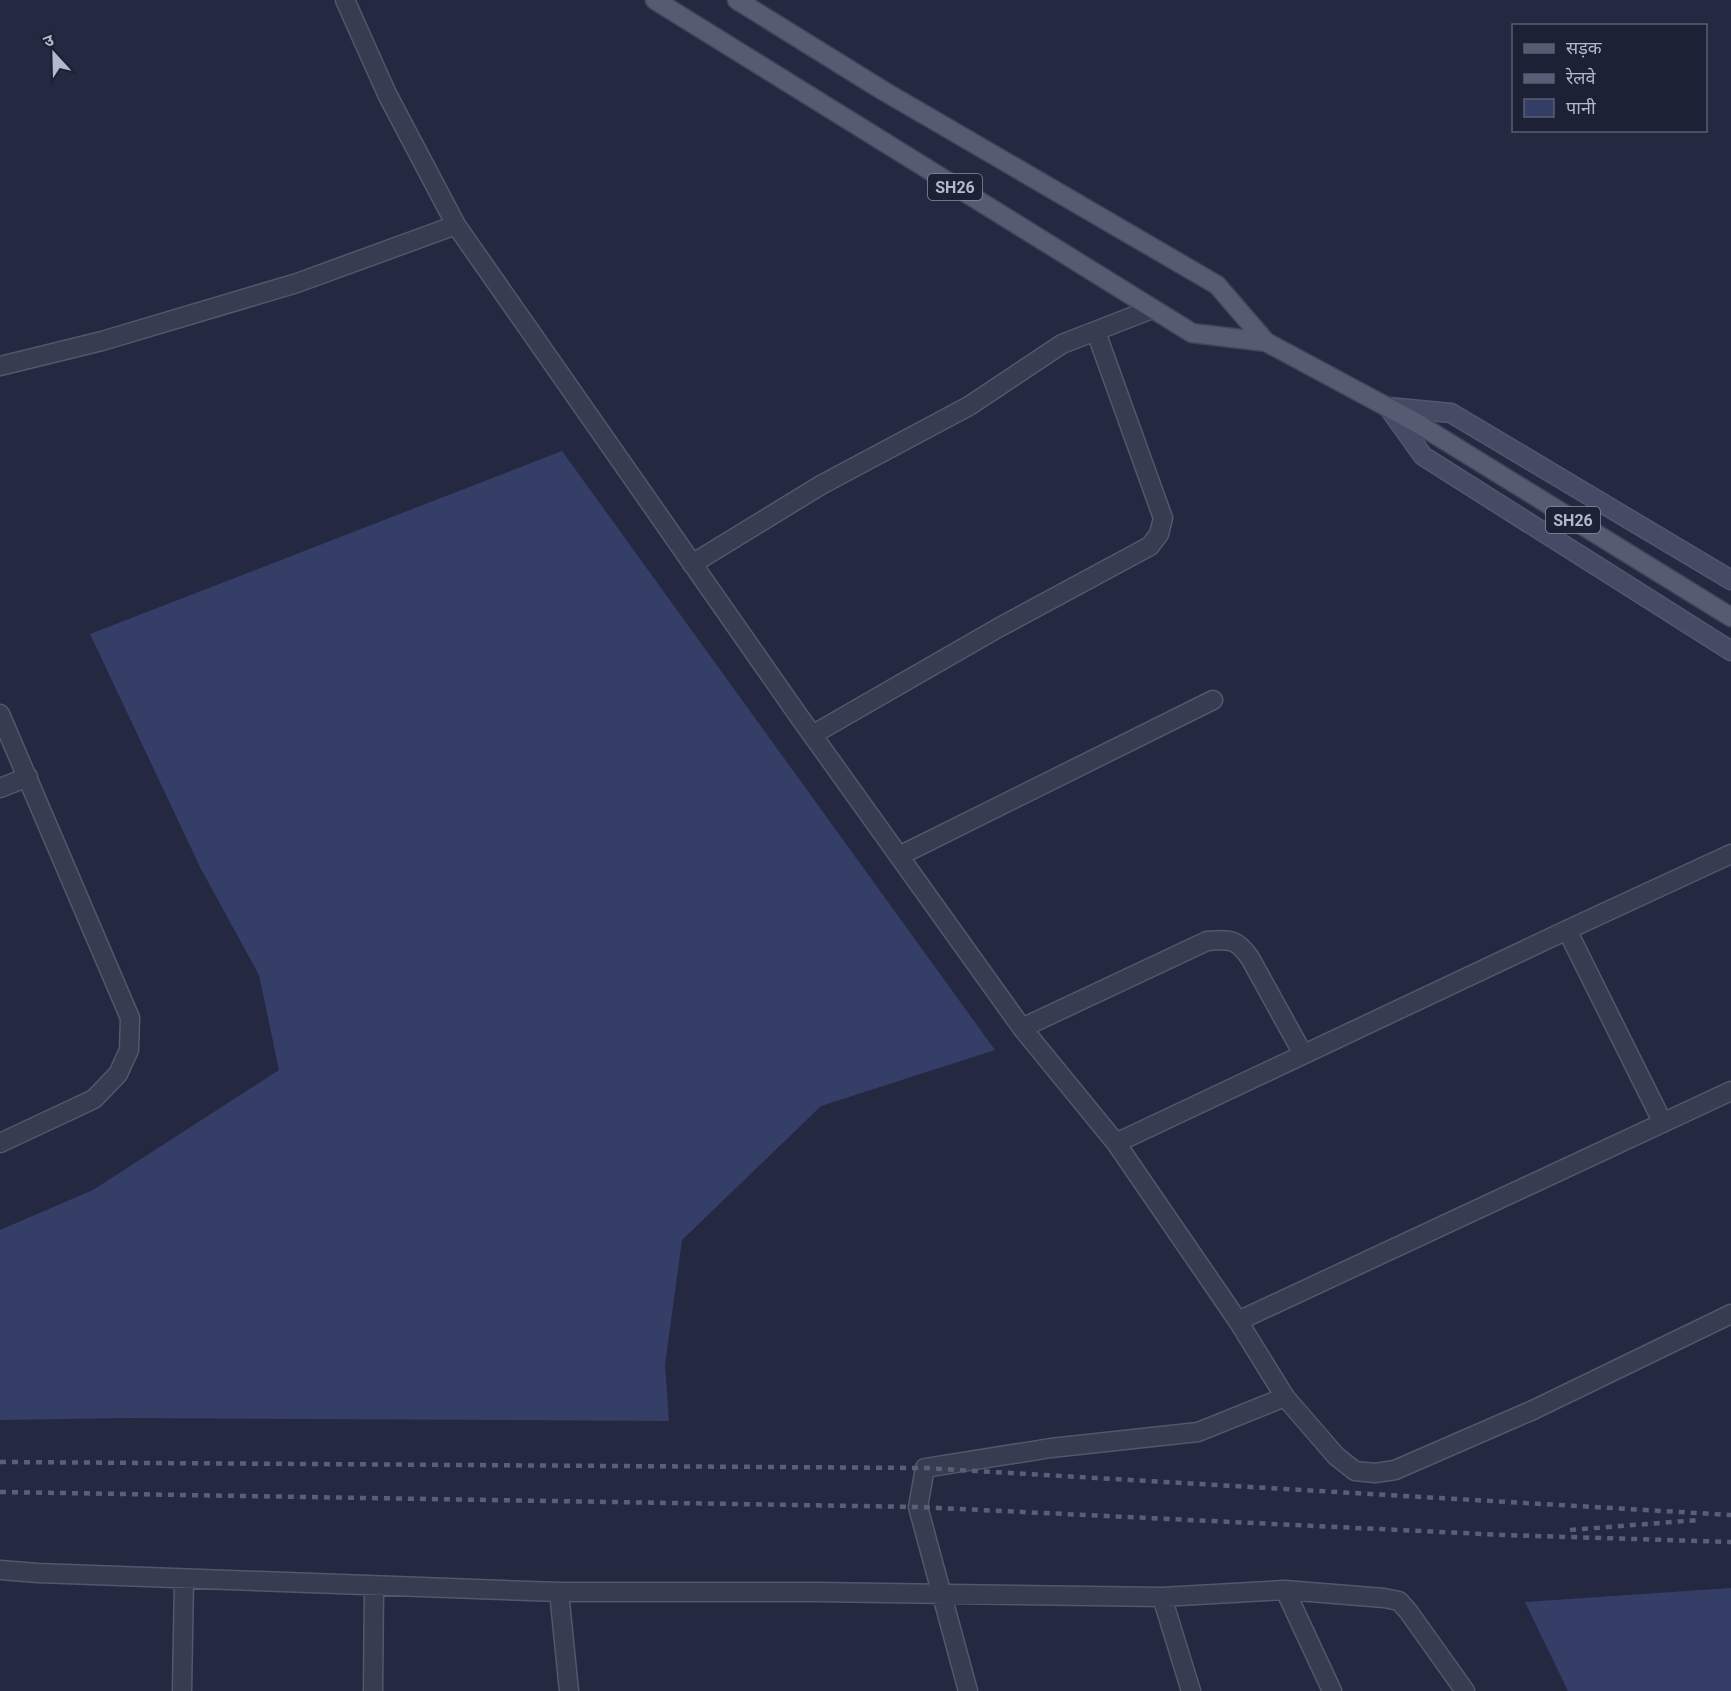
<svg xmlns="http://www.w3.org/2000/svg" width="1731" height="1691" viewBox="0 0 1731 1691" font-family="Roboto,'Noto Sans Devanagari',sans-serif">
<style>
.water{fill:#353e67}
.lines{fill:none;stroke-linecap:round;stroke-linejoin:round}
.street-casing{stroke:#53576b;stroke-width:21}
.secondary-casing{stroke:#53576b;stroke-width:21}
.primary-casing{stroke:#41455a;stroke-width:21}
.street{stroke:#383c50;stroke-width:18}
.secondary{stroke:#464a64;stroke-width:18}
.primary{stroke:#565b71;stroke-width:18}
.rail{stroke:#5a5f78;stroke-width:4.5;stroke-dasharray:6 6;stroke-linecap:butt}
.labels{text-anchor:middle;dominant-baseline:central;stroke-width:6;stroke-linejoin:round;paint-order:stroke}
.shield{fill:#1d2136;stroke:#878b9e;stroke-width:1.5}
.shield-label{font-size:16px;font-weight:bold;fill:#b4b8cb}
</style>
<rect width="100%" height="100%" fill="#242941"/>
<path class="water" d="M562,451L995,1050L821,1106L682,1240L665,1365L669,1421L128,1418L0,1420V1230L93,1190L279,1070L259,975L201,869L90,634Z
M1731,1588V1691H1568L1525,1602Z"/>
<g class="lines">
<defs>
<path id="street" d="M345,0L387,94L456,225L798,715L1022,1028L1116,1143L1238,1321L1285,1397L1336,1456L1355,1471L1375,1473L1395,1470L1533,1410L1731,1314
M0,366L102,341L297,283L456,225
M692,564L821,485L969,406L1062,344L1152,309
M0,714L130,1018L129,1050L118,1074L94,1099L0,1143
M812,735L998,628L1150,546L1159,534L1163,518L1096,332
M0,788L28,777
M899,856L1213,700
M1567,930L1663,1123
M1022,1028L1207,941C1230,939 1237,939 1250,958L1303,1054
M1116,1143L1567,930L1731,854
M1238,1321L1731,1091
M0,1570L38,1573L559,1592H817L1162,1597L1285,1590L1384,1598L1399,1601L1408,1611L1465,1691
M1285,1590L1332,1691
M559,1592L569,1691
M1162,1597L1191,1691
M182,1691L184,1579
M373,1691L374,1586
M968,1691L918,1507L925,1468L1051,1448L1198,1432L1285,1397"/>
<path id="secondary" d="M1388,407L1423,456L1731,651
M1388,407L1451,413L1731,580"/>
<path id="primary" d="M655,0L1192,333L1266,342
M737,0L882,90L1217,285L1266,342L1415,422L1731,617"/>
</defs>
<use href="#street" class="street-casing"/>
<use href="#secondary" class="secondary-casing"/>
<use href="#primary" class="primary-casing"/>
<use href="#street" class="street"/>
<use href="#secondary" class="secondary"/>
<use href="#primary" class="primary"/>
<path class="rail" d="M0,1462L925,1468L1731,1515
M0,1492L918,1507L1504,1535L1731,1542
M1570,1530L1698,1520"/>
</g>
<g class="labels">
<g class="shield">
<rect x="928" y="174" width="54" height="26" rx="4.5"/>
<rect x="1546" y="507" width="54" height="26" rx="4.5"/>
</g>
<g class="shield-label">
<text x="955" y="187">SH26</text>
<text x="1573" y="520">SH26</text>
</g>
</g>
<rect x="1512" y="24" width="195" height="108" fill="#1d2136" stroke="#595d72" stroke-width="1.5"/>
<rect x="1524" y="44" width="30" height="9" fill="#565b71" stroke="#595d72" stroke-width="1.5"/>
<text x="1566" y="54" font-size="18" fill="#b4b8cb">सड़क</text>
<rect x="1524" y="74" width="30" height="9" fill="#5a5f78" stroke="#595d72" stroke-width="1.5"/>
<text x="1566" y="84" font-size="18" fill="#b4b8cb">रेलवे</text>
<rect x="1524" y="99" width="30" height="18" fill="#353e67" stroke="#595d72" stroke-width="1.5"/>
<text x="1566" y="114" font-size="18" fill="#b4b8cb">पानी</text>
<g transform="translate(54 54) rotate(338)" stroke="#1d2136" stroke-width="4.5" paint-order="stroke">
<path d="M0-4.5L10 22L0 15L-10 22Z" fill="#b4b8cb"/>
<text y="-9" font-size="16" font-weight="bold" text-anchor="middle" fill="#b4b8cb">उ</text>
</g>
</svg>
